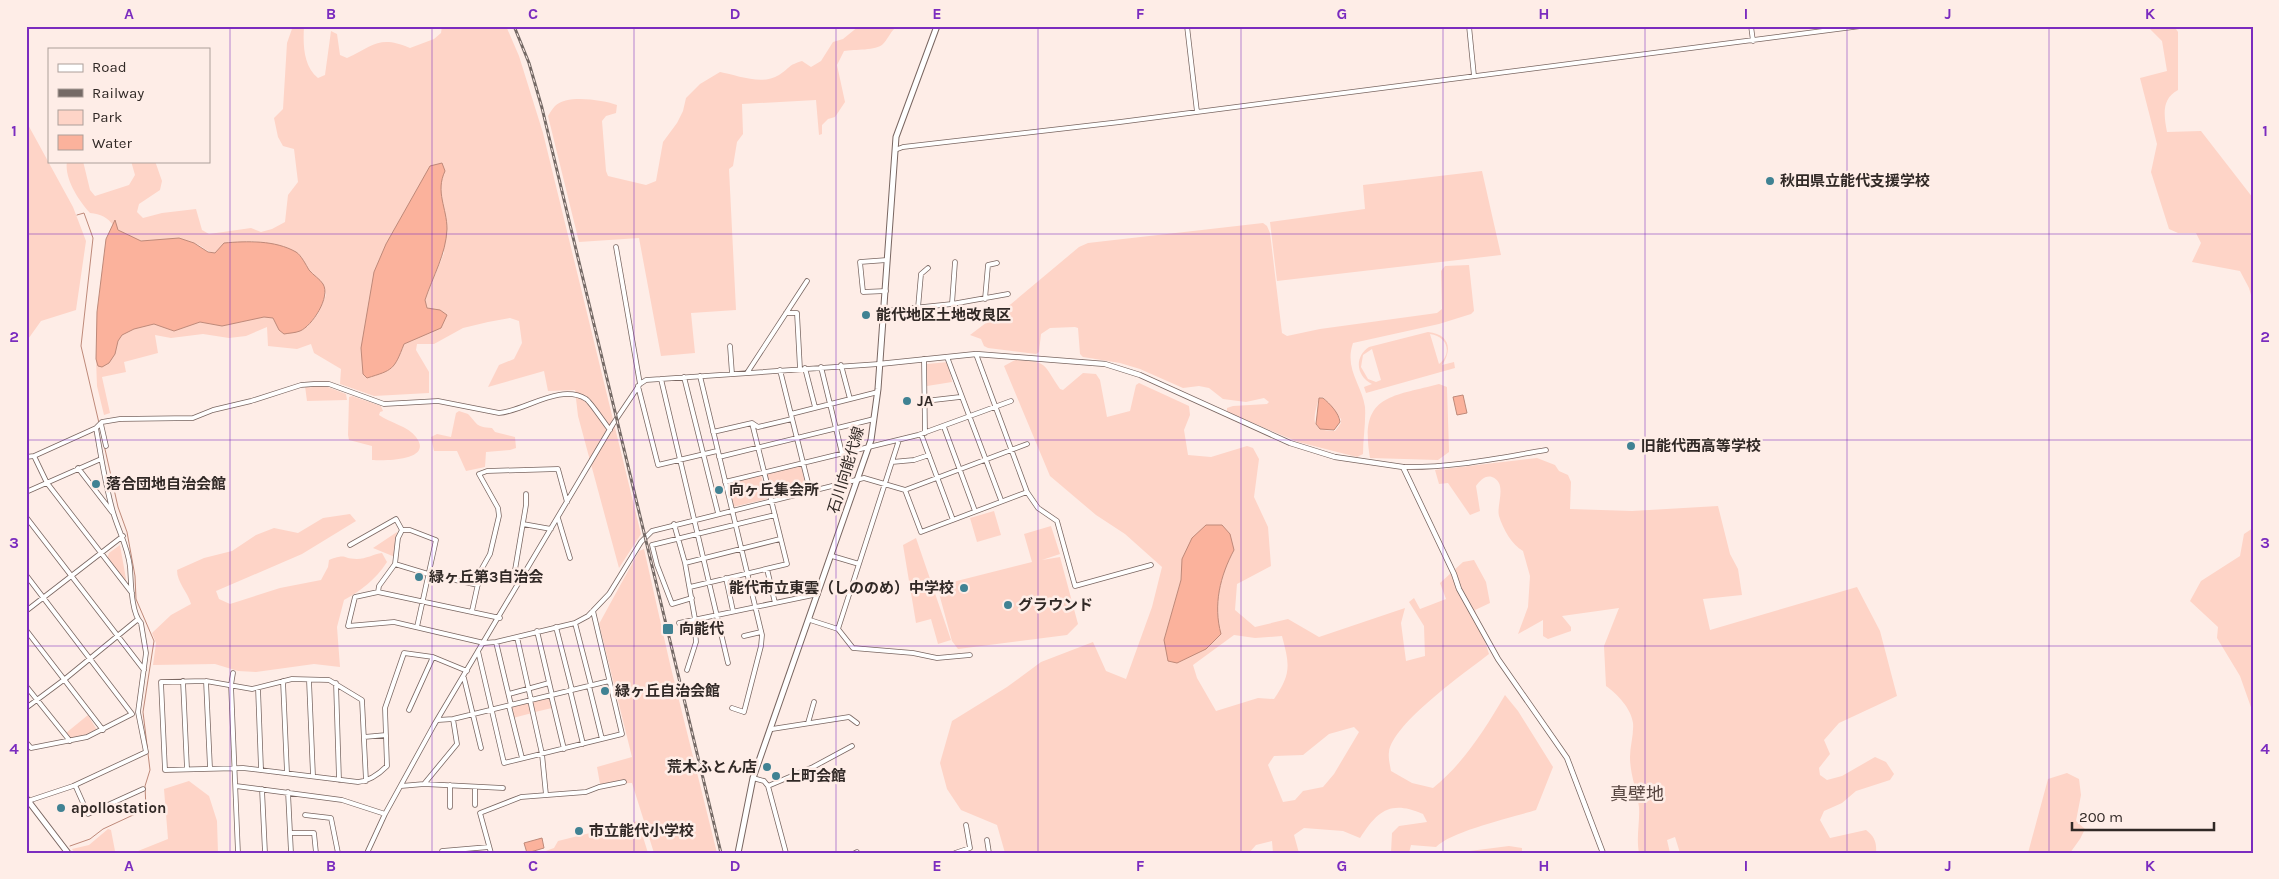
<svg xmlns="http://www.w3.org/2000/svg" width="2279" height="879" viewBox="0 0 2279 879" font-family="Karla,'Noto Sans JP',sans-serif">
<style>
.green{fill:#fed4c7;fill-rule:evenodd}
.water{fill:#fbb29c;stroke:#be8979}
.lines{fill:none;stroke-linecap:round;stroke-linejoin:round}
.stream{stroke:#be8979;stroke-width:1}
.minor-casing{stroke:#796661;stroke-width:5.5}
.tertiary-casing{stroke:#796661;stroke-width:6}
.secondary-casing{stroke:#796661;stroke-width:7}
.minor{stroke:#fff;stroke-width:4}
.tertiary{stroke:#fff;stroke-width:4.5}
.secondary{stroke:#fff;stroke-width:5}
.rail-casing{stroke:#756a66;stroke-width:3}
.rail{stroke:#feede7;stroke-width:1;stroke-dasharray:4;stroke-linecap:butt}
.grid{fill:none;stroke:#7b2cbf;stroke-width:1;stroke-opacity:0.55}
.poi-dot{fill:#408293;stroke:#feede7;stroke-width:2}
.labels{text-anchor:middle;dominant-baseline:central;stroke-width:5;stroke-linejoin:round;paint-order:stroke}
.poi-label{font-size:15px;font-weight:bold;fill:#312926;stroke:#feede7;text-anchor:start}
.street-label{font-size:15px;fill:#312926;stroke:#feede7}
.quarter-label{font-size:18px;fill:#55443f;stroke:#feede7}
.neatline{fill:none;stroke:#7b2cbf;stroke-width:2}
.grid-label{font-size:16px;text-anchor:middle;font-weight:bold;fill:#7b2cbf}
</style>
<rect width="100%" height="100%" fill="#feede7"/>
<path class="green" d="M293,26H304C303,44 303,66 318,78L325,75L331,31L337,34L340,55L347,58C374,45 380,35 410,48L434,39L441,33L442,26H506L519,56L543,133L641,534L619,568L578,416L575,390L548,391L544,371L488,387L499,365L514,359L522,343L519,321L510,318L488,322L463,328L434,344H417L416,350L429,372V393L374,396L340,384L341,369L314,353L311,344L297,349L268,346L267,327L246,336L229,338L203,334L171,338L155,335L158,353L124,362L126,372L102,377L110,413L104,415L97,386L96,359L98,366L115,354L118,341L122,334L134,329L154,324L174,331L200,322L222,326L264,317L273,318L279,330L307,327L318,314L326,295L323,284L312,274L297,253L255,241L224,243L215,253C206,252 202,245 194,243C168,234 128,254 114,222V226C107,217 101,214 90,213C79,201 64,179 67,161H83L90,190L95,196L129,185L135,175L131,161H155L162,181L160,190L139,204L137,212L143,218L162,213L196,209L202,230L209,234L251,228L261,232L272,229L285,222L288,195L298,182L294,149L283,146L278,137L274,118L283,109L287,43ZM430,167L445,171L441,179L440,194L444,253L425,300L427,308L440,310L415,338L404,344L386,244Z
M859,26H898C890,31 889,38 883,44C876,51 855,49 844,51L837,65L845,102L835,117L828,119L822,125V134L819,135L816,100L742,104L743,134L737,142L733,166L729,169L736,310L691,313L695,353L661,356L639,238L579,242L548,116C550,113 552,109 555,106C567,94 603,100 617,105L616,113L606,116L602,121L606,171L608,176L646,185L656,181L663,142L677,123L683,111L686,98L700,84L720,72C737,75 762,86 779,75C790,68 788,65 802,61L811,67L821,61L833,42L843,39Z
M2147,26H2174L2178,32V90C2161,99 2164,116 2167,132L2201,131L2253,198V302L2249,288L2240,271L2192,262L2201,243L2196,233H2178L2169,229L2151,172L2157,144L2140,78L2167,71L2162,41Z
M26,121L73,207L86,241L76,310L41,321L26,342Z
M1482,171L1501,255L1277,281L1270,222L1365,209L1363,185Z
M1263,223L1267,226L1270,233L1282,333L1287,336L1320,329L1437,313L1442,309L1441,271L1445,266L1469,265L1474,311L1471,314L1439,324L1353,343C1344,369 1362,385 1365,407C1366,422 1363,439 1363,454L1357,457L1298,442L1227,412V408L1233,406L1267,404L1269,402L1264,398L1246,402L1223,399L1209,388L1199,386L1183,388L1140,369L1120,363L1083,357L1080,354L1078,328L1075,327L1050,328L1041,334L1039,352L1036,354L988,348L984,346L981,339L970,335L1011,304L1079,247L1088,243ZM1323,397L1341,419V423L1335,431C1309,431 1313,419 1319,398Z
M1428,332C1449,334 1453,349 1442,365L1454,362L1455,368L1366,393L1364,387L1372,384C1356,376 1354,357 1369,347ZM1430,334C1447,336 1453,353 1439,364ZM1372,349L1381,380L1376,382L1368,379L1361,367L1363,355Z
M1015,360C1048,361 1043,364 1060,389L1063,390L1083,373L1096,374L1100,380L1107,417L1130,411L1136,385L1139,383L1189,406L1190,415L1184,430L1188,455L1211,457L1247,446L1253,448L1259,459L1254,497L1268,527L1271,566L1237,584L1235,610L1255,627L1288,619L1319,637L1405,608L1401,623L1406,661L1425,656L1424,626L1409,602L1414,598L1420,609L1446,599L1440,583L1463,562L1474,560L1486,582L1490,603L1475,610L1489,654C1466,672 1393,723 1389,752C1388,758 1390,765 1391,771L1412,783L1433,788C1464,763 1485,729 1505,695L1518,711L1553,767L1536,810C1514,817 1451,831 1436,847L1411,845L1409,853H1391L1392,833L1399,826L1427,822L1423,814C1391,800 1378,810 1360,838L1343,831L1304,828L1294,835L1299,853H1273L1272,841L1256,845L1249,853H1005L997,825L961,810L947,789L940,763L952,721L1007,687L1041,662L1093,642L1106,671L1126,679L1152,607L1162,567L1125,534L1096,515L1050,476L1004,366ZM1234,550C1220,576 1213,605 1221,634L1164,640L1181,580L1182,559ZM1234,635L1255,638L1282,636C1290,666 1291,674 1274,699L1258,698L1216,711L1197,678L1193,665ZM1354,727L1359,732L1334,774L1323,787L1303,791L1295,800L1283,802L1268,765L1274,756L1303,755L1329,734Z
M948,362L952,382L927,386V364Z
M1439,384L1447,387L1449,452L1438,460L1370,458C1359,395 1390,397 1439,384Z
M315,385L328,387L346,394L347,400L307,401L305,386Z
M352,396L381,406L383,411L380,412L379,415C390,423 408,426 416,437C434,461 385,461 372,460V446L349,440L348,435L349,397Z
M459,411L468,414C478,424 475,427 492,428L495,432L515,437L516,448L510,450L486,452L485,467L466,471L457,451H434L431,437L437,434L451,437L456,413Z
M1537,458L1555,465L1559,471L1568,475L1571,482L1570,509L1632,511L1718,506L1730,554L1738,569L1742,595L1703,599L1710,630L1857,587L1880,631L1897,696L1839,723L1824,740L1830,754L1819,768L1820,775L1827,780L1842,776L1875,757L1886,762L1894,774L1890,780L1856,791L1842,803L1824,811L1820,820L1830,838L1866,830C1874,836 1877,842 1876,853H1680L1675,837L1667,840L1670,853H1639C1636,836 1640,823 1639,807C1637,790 1630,775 1630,757C1630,746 1634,734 1633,723C1631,708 1617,694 1606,686L1604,646L1619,608L1562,616L1571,627V631L1548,639L1543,636V620L1518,634L1528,607L1530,576L1523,551C1512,545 1503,529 1499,516C1496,505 1508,483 1492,477C1485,475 1480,481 1476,486L1480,511L1470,515L1448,483L1439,484L1435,470Z
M801,466L807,491L772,499L766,474Z
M761,475L767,499L733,507L727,484Z
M994,511L1001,535L977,542L970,518Z
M350,514L356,521L302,554L216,591L219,599L230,604L280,588L321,580L328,567L329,560C347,553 342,559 357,559C366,559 374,554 382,553L387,562C375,580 362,590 344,600L337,627L340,667L314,664L256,672L238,671L215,664L153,665L156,643L152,633L171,615L191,604C188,592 177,583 177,570L204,558L232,551L256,535L274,528L298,533L323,518Z
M1051,526L1060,554L1042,560L1060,557L1078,624L1067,635L958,649L952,641L937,586L1032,562L1024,534Z
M2253,528V713L2240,676L2217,638L2218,627L2190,601L2201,581L2240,556L2244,534Z
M397,532L395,557L373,548Z
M916,538L951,640L938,644L931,619L916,623L903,545Z
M120,545L126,579V582L107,559L109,553Z
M644,549L670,664L717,853H654L632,783L600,784L597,767L632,757L599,624L639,551Z
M550,698L552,708L535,712L532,702Z
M529,703L532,713L513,718L511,707Z
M88,715L97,730L80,737L69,738L66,733Z
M2067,773L2079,779L2081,795L2076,821L2085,829L2080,839L2070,853H2028L2048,779Z
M189,781L209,796L217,821L218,853H75L72,849L89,845L108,829L111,830L115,851H138L168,839L164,789Z
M638,821L648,853H540L554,848L558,841Z
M1509,846L1522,848V853H1454Z"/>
<path class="water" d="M442,163L445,171C435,192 447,208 447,229C446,254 433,276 425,300L427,308L440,310L447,315L441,328L404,344C394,370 393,370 367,378L363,374L361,348L374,272L386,244L430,166Z
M115,220L118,230L141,241L179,238L194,243L208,252L215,253L224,243C247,241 275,240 296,252C301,255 306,265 309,270C313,275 320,279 323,284C331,297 312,326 300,331C295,333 289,333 284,334L279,330L273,318L264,317L222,326L200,322L174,331L154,324L134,329L122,335L118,341L115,354L109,363L102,367L98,366L96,359L97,312L106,239Z
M1463,395L1467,413L1457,415L1453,397Z
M1319,398H1323C1330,404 1339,413 1340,422L1334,430L1320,429L1316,424Z
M1206,525H1222L1230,534L1234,550C1220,576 1213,605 1221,634L1206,649L1177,663L1168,661L1164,640L1181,580L1182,559L1192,538Z
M542,838L544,848L527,853L524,843Z"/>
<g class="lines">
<path class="stream" d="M77,215L84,213L93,238L81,346L99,423
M70,846L90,839L103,829L146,809L145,786L150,770L143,712L154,641L136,599L135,576L127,532L118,507L100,427"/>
<defs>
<path id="minor" d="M1187,26L1197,112
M1469,26L1474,76
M1751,26L1753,41
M895,150L903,147L1120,122L1861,26
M616,247L640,384
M886,291L863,292L860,262L887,260
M985,299L988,265L997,263
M952,304L955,262
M918,308L921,274L928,268
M884,311L952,304L1008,294
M786,313H797L800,369
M730,346L732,374
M976,354L1027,492L1038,508L1057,521L1075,586L1151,565
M947,357L1001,500
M924,359L925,433
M841,365L850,399
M821,367L849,482
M805,368L815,407
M780,370L810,491
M747,373L807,281
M700,376L762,635L761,646L744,712L732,708
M684,377L718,513
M661,379L728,663
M638,386L658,465L717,451
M925,401L960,397
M791,414L878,392
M101,424L106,446
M944,427L975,511
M713,432L752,423L758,427L792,419
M921,434L953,520
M34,456L47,483L132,593
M26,457L34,456L96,428L102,422L120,419L193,418L213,410L251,401L301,385L314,384H329L384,404L438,401L499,413C525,411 560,383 586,399C590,401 605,424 610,430
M719,457L874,419
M892,462L914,460L929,455
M1403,467C1452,468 1498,458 1546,450
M78,468L112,512
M725,482L918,435L1011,401
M905,490L921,532L1027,492
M26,492L101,459
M26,517L144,670
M558,518L570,558
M523,524L551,529
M674,524L685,563L695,619
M350,545L396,519L402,530
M832,556L859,564
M685,563L780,539
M395,564L398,538L402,530H410L436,540L417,627
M767,569L775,603
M515,570L526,505V494
M26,575L132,714
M726,578L733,611
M690,587L787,564L752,423
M378,592L379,586L395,564L428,574L478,585
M692,598L672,604L657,565L652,545L775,515
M26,611L123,536
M472,611L481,570L490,554L499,516L498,508L479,474L487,471L558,469L567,502
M500,618L378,592L355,597L348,626L394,622L484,643L496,642L575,623L588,616L609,594L641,542L652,531L864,478L905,490L1027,444
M810,620L838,629L899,440
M575,623L591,685
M679,623L818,594
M556,627L572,690
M838,629L853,648L913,653L937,658L970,655
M26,630L103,730
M537,631L552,695
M744,636L761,632
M517,637L531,700
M496,642L511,705
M478,651L504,763L622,734L593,611
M687,670L696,642L694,619
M233,673L231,685L238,853
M464,678L481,748
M309,680L313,776
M183,681L187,769
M206,681L210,768
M283,681L287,773
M336,683L339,780
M26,686L70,741
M589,686L602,739
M258,688L261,769
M570,690L583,744
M509,694L549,683
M551,695L564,749
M530,700L542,754L546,795
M509,706L522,758
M26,708L65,679L137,620
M409,710L433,657
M438,720L453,719L609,681
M808,723L814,702
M772,729L849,717L857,723
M364,737L386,735
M26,742L31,748L87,737L132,714
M753,778L764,781L768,786L786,853
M366,781L362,700L329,680L292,679L252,689L206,681L161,682L165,770L243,768L358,782C370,781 379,774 387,766L385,708L404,653L433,657L467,671
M424,784L457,744L453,719
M75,785L88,814L143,789
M450,785V807
M236,786L342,800L385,814
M401,786L424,784L503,788
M768,786L813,767L852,746
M262,789L265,853
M288,792L291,853
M28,801L73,786L146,752L138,712L146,653L141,623C131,613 131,581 130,567C128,547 118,530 113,512C105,484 101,456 96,428
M475,805V787
M305,815L331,818L338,853
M290,833H314L316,853
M987,840L989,853
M367,853L385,814L434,725L613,424L640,384L646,380L879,364
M442,853V851L489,847
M491,853L480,813L521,797L586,792L599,787L624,782
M855,853L857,852
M955,853L970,848L966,825"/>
<path id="tertiary" d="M879,364L976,354L1105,364L1140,375L1290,443L1335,457L1403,467L1454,574L1459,589L1498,659L1567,758L1603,853"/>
<path id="secondary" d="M26,798L68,853
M738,853L753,778L871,440L878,389L896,137L937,26"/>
</defs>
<use href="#minor" class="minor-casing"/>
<use href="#tertiary" class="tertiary-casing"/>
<use href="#secondary" class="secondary-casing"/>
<use href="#minor" class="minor"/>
<use href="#tertiary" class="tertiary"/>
<use href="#secondary" class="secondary"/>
<defs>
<path id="rail" d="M514,26L529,63L542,108L721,853"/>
</defs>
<use href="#rail" class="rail-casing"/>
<use href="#rail" class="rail"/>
</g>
<path class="grid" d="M230,26V853M432,26V853M634,26V853M836,26V853M1038,26V853M1241,26V853M1443,26V853M1645,26V853M1847,26V853M2049,26V853M26,234H2253M26,440H2253M26,646H2253"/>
<g class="poi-dot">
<circle cx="1770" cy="181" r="5"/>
<circle cx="866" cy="315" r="5"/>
<circle cx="907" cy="401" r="5"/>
<circle cx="1631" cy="446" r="5"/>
<circle cx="96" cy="484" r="5"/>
<circle cx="719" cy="490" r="5"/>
<circle cx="419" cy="577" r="5"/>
<circle cx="964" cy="588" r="5"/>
<circle cx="1008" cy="605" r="5"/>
<rect x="662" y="623" width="12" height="12" rx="2.5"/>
<circle cx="605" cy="691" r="5"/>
<circle cx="767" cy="767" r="5"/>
<circle cx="776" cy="776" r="5"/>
<circle cx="61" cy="808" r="5"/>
<circle cx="579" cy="831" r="5"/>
</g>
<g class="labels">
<g class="poi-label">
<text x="1780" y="181">秋田県立能代支援学校</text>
<text x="876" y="315">能代地区土地改良区</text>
<text x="917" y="401">JA</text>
<text x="1641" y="446">旧能代西高等学校</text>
<text x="106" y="484">落合団地自治会館</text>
<text x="729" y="490">向ヶ丘集会所</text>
<text x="429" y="577">緑ヶ丘第3自治会</text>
<text x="954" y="588" text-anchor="end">能代市立東雲（しののめ）中学校</text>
<text x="1018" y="605">グラウンド</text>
<text x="679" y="629">向能代</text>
<text x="615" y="691">緑ヶ丘自治会館</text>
<text x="757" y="767" text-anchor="end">荒木ふとん店</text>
<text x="786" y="776">上町会館</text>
<text x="71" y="808">apollostation</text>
<text x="589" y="831">市立能代小学校</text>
</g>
<g class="street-label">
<text transform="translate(846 470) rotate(-73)">石川向能代線</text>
</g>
<g class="quarter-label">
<text x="1637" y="794">真壁地</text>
</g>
</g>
<rect width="2279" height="879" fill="none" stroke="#feede7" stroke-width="55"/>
<rect x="48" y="48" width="162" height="115" fill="#feede7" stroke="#ac9f9a"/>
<rect x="58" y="64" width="25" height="8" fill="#ffffff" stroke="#ac9f9a"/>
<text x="92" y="72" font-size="15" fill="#312926">Road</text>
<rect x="58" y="89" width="25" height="8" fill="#756a66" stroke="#ac9f9a"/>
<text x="92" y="98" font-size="15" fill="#312926">Railway</text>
<rect x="58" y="110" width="25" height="15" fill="#fed4c7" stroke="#ac9f9a"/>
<text x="92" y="122" font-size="15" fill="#312926">Park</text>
<rect x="58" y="135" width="25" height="15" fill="#fbb29c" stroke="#ac9f9a"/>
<text x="92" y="148" font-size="15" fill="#312926">Water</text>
<path d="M2072 822v8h142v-8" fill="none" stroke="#312926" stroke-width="2.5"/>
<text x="2079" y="822" font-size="15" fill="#312926" stroke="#feede7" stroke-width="4" paint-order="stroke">200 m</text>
<rect x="28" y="28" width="2224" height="824" class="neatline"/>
<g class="grid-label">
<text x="129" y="19">A</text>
<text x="331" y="19">B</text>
<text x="533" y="19">C</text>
<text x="735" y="19">D</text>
<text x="937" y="19">E</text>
<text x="1140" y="19">F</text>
<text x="1342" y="19">G</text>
<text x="1544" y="19">H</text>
<text x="1746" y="19">I</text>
<text x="1948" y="19">J</text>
<text x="2150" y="19">K</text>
<text x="14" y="136">1</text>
<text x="2265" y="136">1</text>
<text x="14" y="342">2</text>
<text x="2265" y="342">2</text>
<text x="14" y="548">3</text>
<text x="2265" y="548">3</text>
<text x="14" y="754">4</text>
<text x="2265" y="754">4</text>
<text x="129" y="871">A</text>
<text x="331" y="871">B</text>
<text x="533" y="871">C</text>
<text x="735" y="871">D</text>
<text x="937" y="871">E</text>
<text x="1140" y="871">F</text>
<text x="1342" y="871">G</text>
<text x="1544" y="871">H</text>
<text x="1746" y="871">I</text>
<text x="1948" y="871">J</text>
<text x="2150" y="871">K</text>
</g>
</svg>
